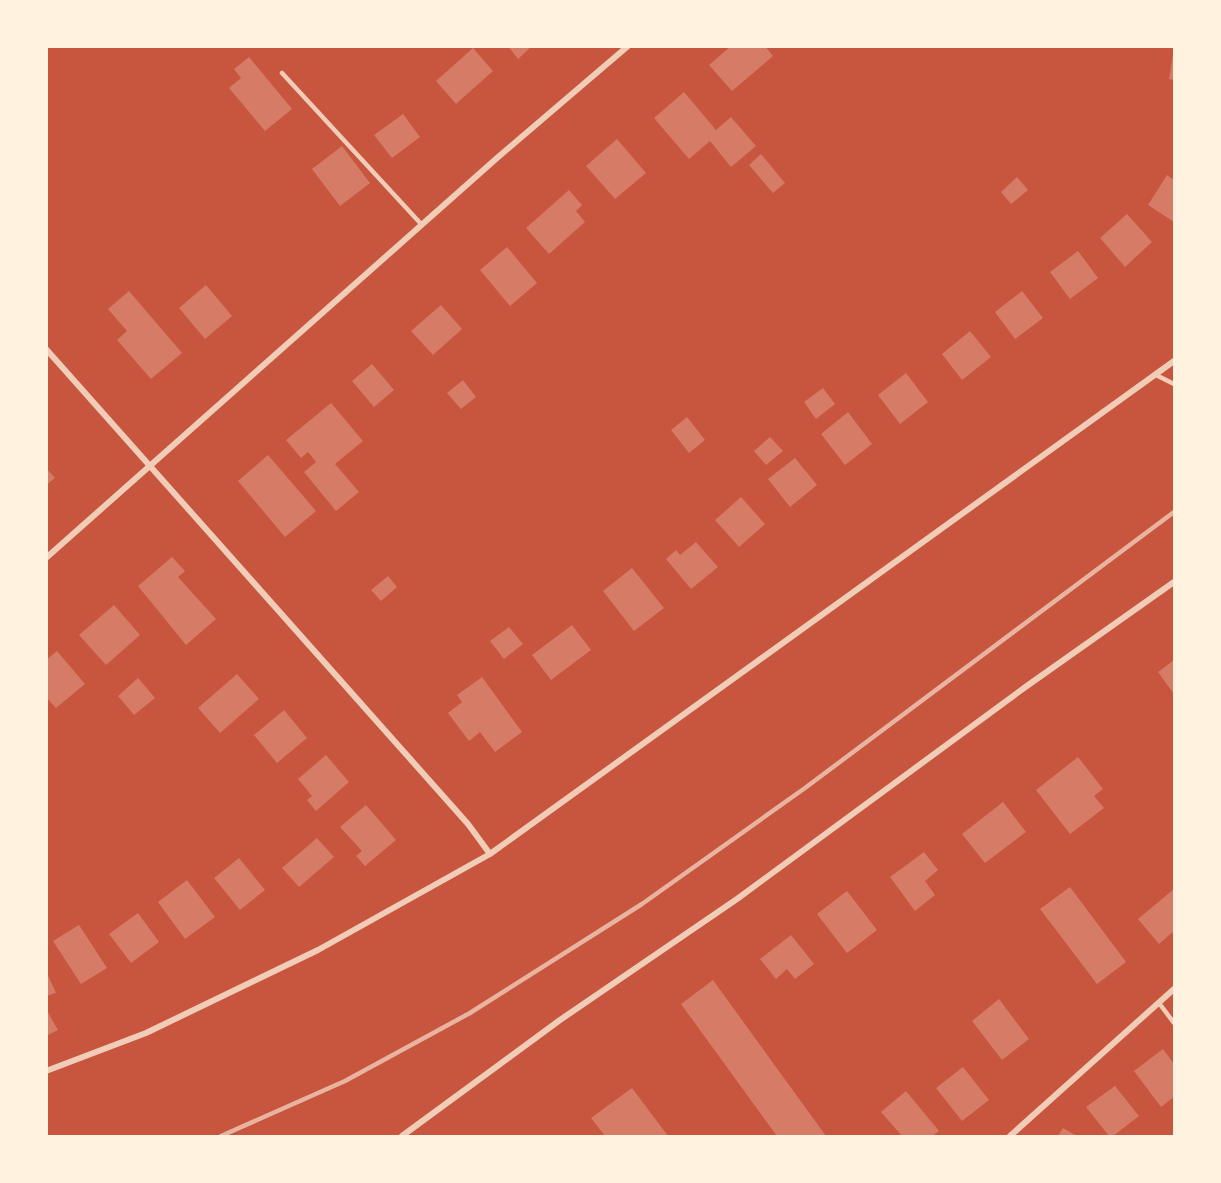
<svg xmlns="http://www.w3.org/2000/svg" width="1221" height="1183" viewBox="0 0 1221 1183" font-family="'Source Serif 4',serif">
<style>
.building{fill:#d67c66}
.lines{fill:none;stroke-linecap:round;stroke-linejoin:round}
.service{stroke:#f1ccb7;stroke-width:4.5}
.minor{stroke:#f1ccb7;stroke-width:6}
.rail{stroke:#e9b49f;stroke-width:4.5}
</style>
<rect width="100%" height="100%" fill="#c8553d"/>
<path class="building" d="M508,46H532L518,59Z
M731,46H765L773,56L732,91L709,65Z
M473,48L493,71L456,104L436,81Z
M1173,54H1174V80L1169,79Z
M249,57L292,109L265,131L229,88L241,78L234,69Z
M684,92L716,130L731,117L756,146L731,167L710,141L689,159L654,118Z
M403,114L420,137L392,158L374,135Z
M617,139L646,173L615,199L586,166Z
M342,146L370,183L340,206L312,169Z
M761,154L785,183L773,193L749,165Z
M1167,175L1174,180V222L1148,205Z
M1017,177L1028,190L1011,204L1001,192Z
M569,190L582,205L576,211L585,222L549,254L526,228Z
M1127,214L1152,242L1125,267L1100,238Z
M507,247L537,283L510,306L480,270Z
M1078,251L1098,278L1070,299L1050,272Z
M206,285L232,316L205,339L179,308Z
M129,291L182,353L151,379L117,340L127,331L108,309Z
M1022,291L1043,318L1015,339L995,312Z
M441,305L462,329L433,355L411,331Z
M970,331L991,357L962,380L942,354Z
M372,364L394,390L374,407L352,381Z
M906,373L928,402L900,424L878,395Z
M463,380L476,397L461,409L447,393Z
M823,388L835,404L816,419L804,402Z
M331,403L363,441L335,464L359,492L336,511L304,472L316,462L308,452L301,458L286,440Z
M848,412L872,444L845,465L821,434Z
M687,417L705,440L689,453L671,430Z
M770,437L783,451L766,465L754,451Z
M268,455L316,511L285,537L238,481Z
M795,458L817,485L790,507L768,479Z
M46,468L55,478L46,485Z
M741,497L765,524L739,547L715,520Z
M696,542L718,567L691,589L666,559L676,550L680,555Z
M172,557L185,571L178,577L216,619L186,645L138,586Z
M632,568L664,608L634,631L603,591Z
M388,576L397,587L381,601L371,590Z
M114,605L140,635L106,665L79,635Z
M572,625L591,650L551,680L532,655Z
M509,627L523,644L504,659L490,641Z
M57,651L85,684L56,708L46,697V660Z
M1174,660V694L1158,672Z
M237,674L259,699L220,733L198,708Z
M482,677L522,732L495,752L480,732L469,741L448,713L462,702L457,695Z
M138,678L155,698L134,715L118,696Z
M284,710L307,738L277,763L254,735Z
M326,755L349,782L316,811L307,800L312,796L298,779Z
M1078,757L1103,789L1094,796L1104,808L1070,834L1036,790Z
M1003,802L1026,832L985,863L962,834Z
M366,805L396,840L365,866L356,856L362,851L340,827Z
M317,838L334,857L299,887L282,868Z
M924,852L938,870L925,881L935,895L915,911L890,877Z
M239,858L265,890L240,910L214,878Z
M187,880L215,917L185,939L158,902Z
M1070,887L1126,962L1097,984L1040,909Z
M1174,889V931L1159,944L1138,919Z
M847,891L877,930L847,953L817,914Z
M138,913L159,942L131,963L109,934Z
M79,925L107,968L81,984L53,941Z
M791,935L814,964L795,979L787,969L776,979L760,959Z
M46,971L56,993L46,996Z
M713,980L826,1136H777L681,1004Z
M999,999L1029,1039L1002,1060L972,1021Z
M46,1009L58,1030L46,1036Z
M1163,1049L1174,1064V1097L1161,1107L1134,1071Z
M963,1067L989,1100L962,1121L936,1088Z
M1115,1086L1139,1116L1113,1136H1109L1086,1107Z
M632,1088L668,1136H605L591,1118Z
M906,1091L939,1131L932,1136H902L881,1112Z
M1063,1128L1077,1136H1058Z"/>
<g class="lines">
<path class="service" d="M282,73L422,225
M1156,375L1174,384
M1159,1003L1174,1023"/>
<path class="minor" d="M46,349L468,824L490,854
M46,558L497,158L628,46
M46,1071L146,1033L318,950L490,854L1174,361
M402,1136L560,1020L737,899L1024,688L1174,582
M1010,1136L1174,989"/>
<path class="rail" d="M221,1136L345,1081L470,1013L642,904L805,788L1174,512"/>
</g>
<rect width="1221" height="1183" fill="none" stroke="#fff3e0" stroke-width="96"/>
</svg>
